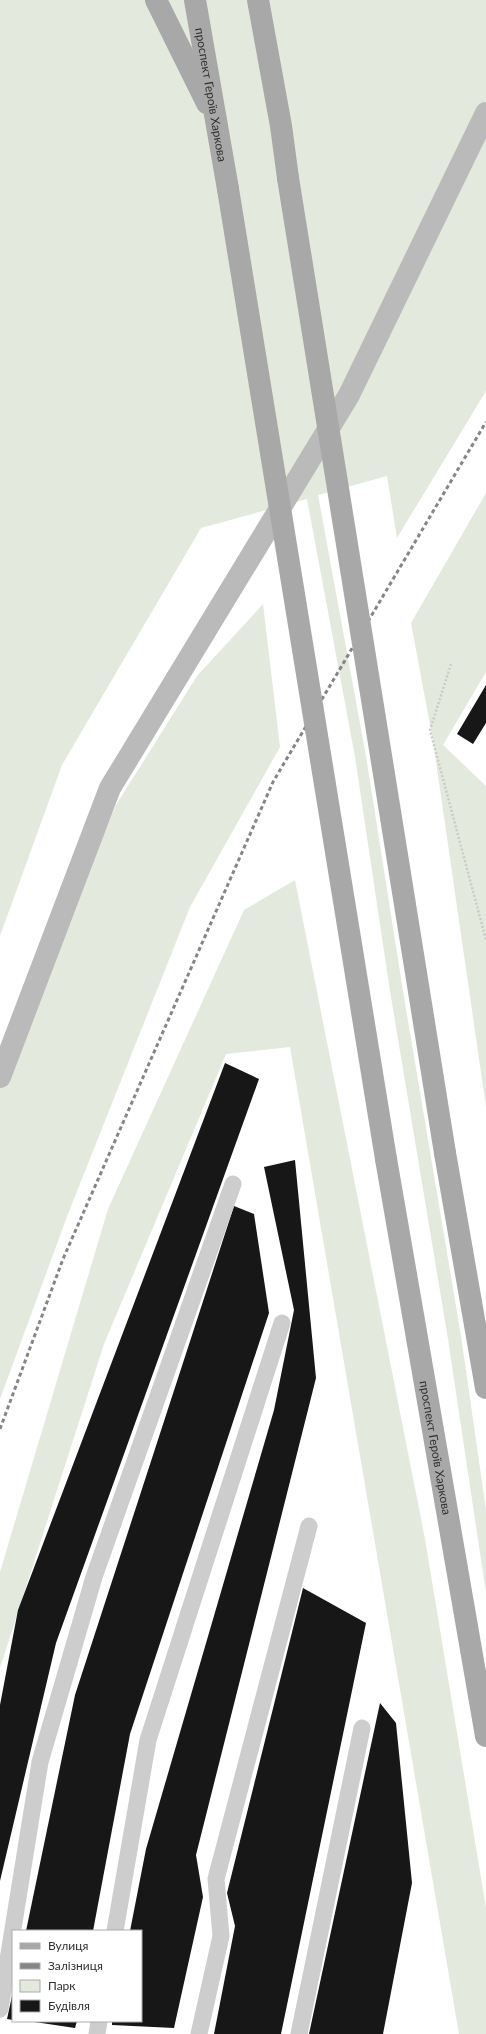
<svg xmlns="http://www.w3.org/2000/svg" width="486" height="2034" viewBox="0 0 486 2034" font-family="Lato,sans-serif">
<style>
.green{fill:#e4e9dd}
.building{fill:#171717}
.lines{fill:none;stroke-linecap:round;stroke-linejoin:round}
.path{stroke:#cacaca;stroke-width:2.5;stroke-dasharray:2 2;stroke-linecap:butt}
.lane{stroke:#cdcdcd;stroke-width:17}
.secondary{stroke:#bababa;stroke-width:22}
.primary{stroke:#a8a8a8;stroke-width:22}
.rail{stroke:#858585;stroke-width:3;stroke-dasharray:4 3;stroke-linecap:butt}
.primary-bridge{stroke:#a8a8a8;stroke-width:22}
.labels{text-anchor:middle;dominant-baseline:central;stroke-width:4;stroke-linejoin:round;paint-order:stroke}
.street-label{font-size:12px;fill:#303030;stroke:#fff}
</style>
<rect width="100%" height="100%" fill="#fff"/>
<path class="green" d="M0,0H486V391L397,538L387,476L318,495L366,756L403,991L461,1336L486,1510V1593L448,1339L390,991L355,757L307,499L201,528L62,765L0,936Z
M486,493V672L443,745L486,786V1107L433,741L411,623Z
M263,604L280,747L190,907L68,1214L0,1399V1077L116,805L197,676Z
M295,880L425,1539L486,1908V2034H459L290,1047L226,1054L104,1344L0,1668V1572L108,1209L244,910Z"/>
<path class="building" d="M486,685V723L473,744L457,734Z
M225,1063L259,1079L56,1643L0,1881V1705L18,1610Z
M295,1160L316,1378L196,1855L203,1897L174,2028L112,2025V2021H141V1931H130L146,1849L274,1410L294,1310L264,1167Z
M234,1206L254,1214L269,1313L130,1734L93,1931H26L75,1695Z
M303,1588L366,1623L281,2034H214L235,1926L227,1893Z
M380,1703L396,1723L412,1883L383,2034H309Z
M12,1996H13V2020L7,2019Z
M28,2021H77L75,2028Z"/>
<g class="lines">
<path class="path" d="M451,664L430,730L486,940"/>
<path class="lane" d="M115,1931L148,1740L282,1323
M0,2009L40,1762L94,1577L233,1184
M97,2034L99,2021
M199,2034L221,1936L216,1879L309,1526
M299,2034L362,1728"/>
<path class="secondary" d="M0,1077L110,788L349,395L486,113"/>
<g class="primary">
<path d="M156,0L207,103"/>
<path id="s1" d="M195,0L228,189"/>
<path d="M258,0L281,126L288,178"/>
<path d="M445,1153L486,1388"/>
<path id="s2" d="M386,1159L486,1736"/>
</g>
<path class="rail" d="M0,1429L63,1259L273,782L486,422"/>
<path class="primary-bridge" d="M288,178L445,1153
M228,189L386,1159"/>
</g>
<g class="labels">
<g class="street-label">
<text stroke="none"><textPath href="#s1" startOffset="96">проспект Героїв Харкова</textPath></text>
<text stroke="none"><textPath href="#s2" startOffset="293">проспект Героїв Харкова</textPath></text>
</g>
</g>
<rect x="12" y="1930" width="130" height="92" fill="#ffffff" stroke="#acacac"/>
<rect x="20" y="1943" width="20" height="6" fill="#a8a8a8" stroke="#acacac"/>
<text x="48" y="1950" font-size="12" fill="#303030">Вулиця</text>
<rect x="20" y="1963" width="20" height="6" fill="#858585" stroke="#acacac"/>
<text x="48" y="1970" font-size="12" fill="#303030">Залізниця</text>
<rect x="20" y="1980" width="20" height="12" fill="#e4e9dd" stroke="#acacac"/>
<text x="48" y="1990" font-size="12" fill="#303030">Парк</text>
<rect x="20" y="2000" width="20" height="12" fill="#171717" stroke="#acacac"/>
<text x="48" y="2010" font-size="12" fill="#303030">Будівля</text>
</svg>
